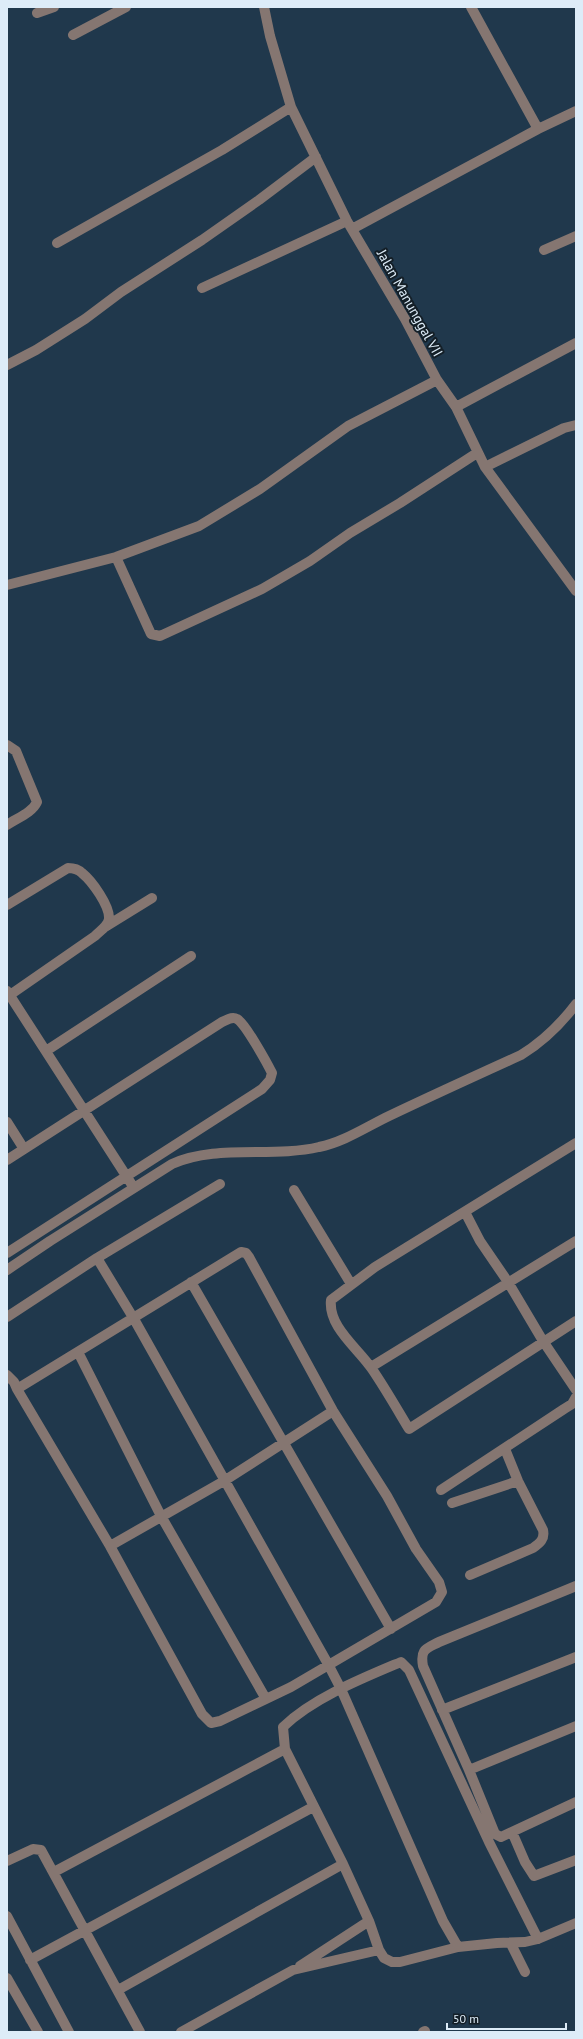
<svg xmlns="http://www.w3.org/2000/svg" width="583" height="2039" viewBox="0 0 583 2039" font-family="'PT Sans',sans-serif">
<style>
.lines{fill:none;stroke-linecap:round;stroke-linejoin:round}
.minor{stroke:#857671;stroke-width:10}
.labels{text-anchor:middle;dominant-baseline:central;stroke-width:4;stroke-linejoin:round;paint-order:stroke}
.street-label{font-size:14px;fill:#ddecf8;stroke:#141f27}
</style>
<rect width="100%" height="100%" fill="#20384c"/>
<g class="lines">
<path class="minor" d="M264,7L270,36L291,107L347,221L405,319L437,380L456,407L485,467L576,591
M471,7L538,129
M37,13L54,7
M73,35L126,7
M352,229L538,129L576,111
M57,243L222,150L291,107
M544,250L576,236
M202,288L347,221
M7,365L36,350L85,319L121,292L202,240L259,200L316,157
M456,407L576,343
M485,467L564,428L576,425
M116,557L151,634L160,636L262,589L310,561L350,533L400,503L477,453
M7,585L116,557L199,526L260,489L348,426L437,380
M7,745L16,751L37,802C32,813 17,818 7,825
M7,905L68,868C74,868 78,869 82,873C92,881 110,906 109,919C108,926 100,931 95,936L7,997
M105,927L152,898
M7,991L134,1188
M46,1051L191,956
M7,1122L24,1149
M576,1143L375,1267L331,1300C328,1327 358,1348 372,1369C385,1388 397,1409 409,1429L576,1321
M7,1160L222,1022C227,1020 232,1016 237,1019C245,1023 267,1063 272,1073L270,1080L262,1089L7,1253
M294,1190L351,1284
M465,1212L480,1241L508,1282L543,1341L576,1390
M241,1252L246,1253L249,1257L333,1411L387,1496L416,1549L439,1582L442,1592L436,1602L291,1687L220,1721L211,1723L202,1714L110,1546L17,1389Z
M97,1258L134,1319L328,1664L341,1689L443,1921L458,1947L497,1943L525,1942L538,1939L576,1923
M7,1270L50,1241L172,1164C216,1144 272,1158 319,1147C344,1142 366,1127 389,1116C433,1095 477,1075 521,1055C544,1041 560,1025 576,1004
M191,1282L391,1629
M7,1317L97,1258L220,1184
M78,1352L161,1516L266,1699
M371,1367L576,1241
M7,1375L14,1382L17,1389
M441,1490L564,1409L572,1404L576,1397
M452,1503L518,1481
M110,1546L224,1481L333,1411
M470,1575L533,1548C540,1543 545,1539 543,1530L518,1481L505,1449
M576,1586L439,1642C426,1649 420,1649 423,1666L469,1770L495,1834L501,1837L576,1802
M442,1710L576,1657
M469,1770L576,1726
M512,1832L525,1862L534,1876L576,1860
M7,1861L33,1849L41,1850L140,2032
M54,1872L285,1749
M7,1916L69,2032
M511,1944L525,1972
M458,1947L400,1962H392L384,1958L379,1950L369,1921L343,1864L285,1749L283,1727C313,1698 363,1678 401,1662L409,1670L489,1842L538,1939
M30,1960L313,1807
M300,1966L369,1921
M7,1978L38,2032
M118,1990L343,1864
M181,2032L293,1970L379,1950
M423,2032L425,2031"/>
</g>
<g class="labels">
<g class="street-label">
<text transform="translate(410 303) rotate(61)">Jalan Manunggal VII</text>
</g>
</g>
<rect width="583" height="2039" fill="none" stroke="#ddecf8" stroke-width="16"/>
<path d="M447 2023v6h119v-6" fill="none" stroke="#ddecf8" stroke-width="2"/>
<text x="453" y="2023" font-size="12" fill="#ddecf8" stroke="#141f27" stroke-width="3" paint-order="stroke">50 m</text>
</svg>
